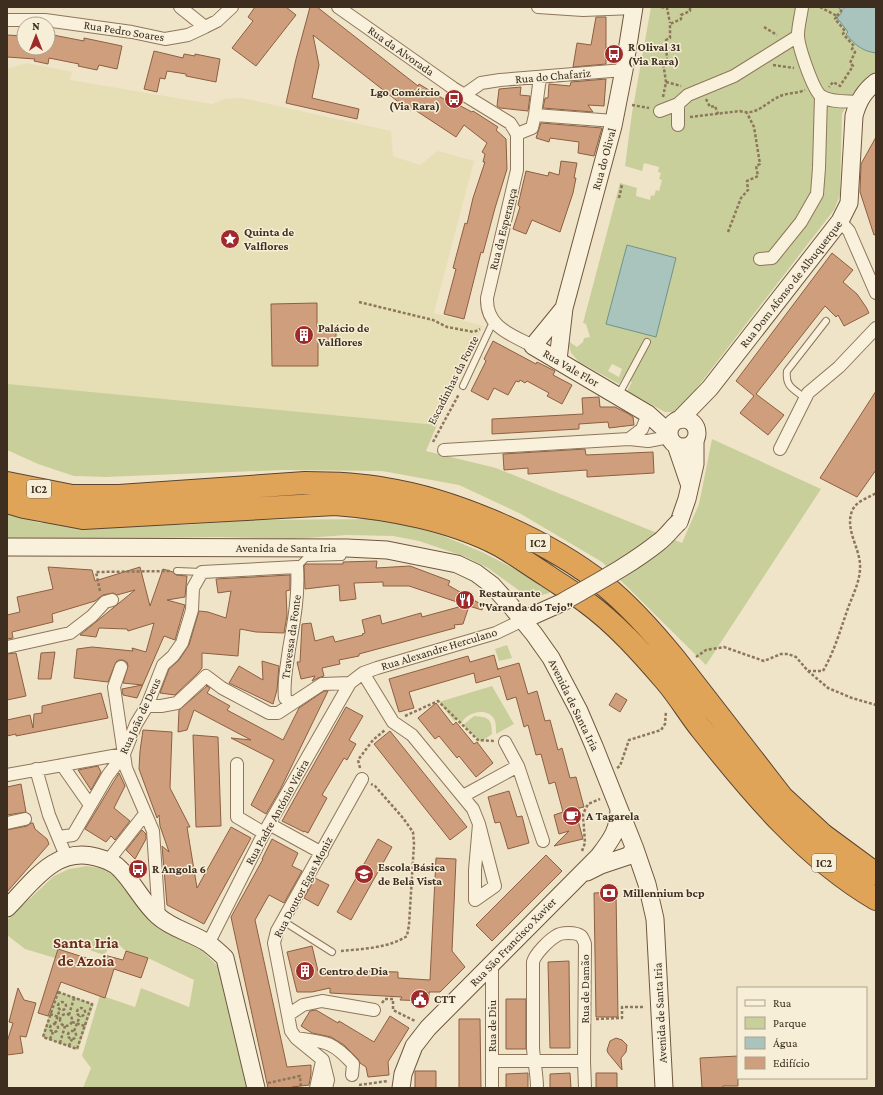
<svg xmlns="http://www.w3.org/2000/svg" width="883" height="1095" viewBox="0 0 883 1095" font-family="'Crimson Pro',serif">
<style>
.farmland{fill:#e6deb5}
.green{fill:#c9cf9b;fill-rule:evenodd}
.water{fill:#a9c4bc;stroke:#6f938a}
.building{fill:#cf9f7d;stroke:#8d5f41}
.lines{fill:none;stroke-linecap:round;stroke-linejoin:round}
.lane-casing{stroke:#8d765c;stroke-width:8}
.street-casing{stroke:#8d765c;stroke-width:14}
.secondary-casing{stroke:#6f573f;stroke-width:19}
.highway-casing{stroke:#5b4430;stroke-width:24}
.path{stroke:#8d765c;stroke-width:2.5;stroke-dasharray:3 2;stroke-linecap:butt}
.lane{stroke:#faf1dc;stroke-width:6}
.street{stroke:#faf1dc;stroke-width:12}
.secondary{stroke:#faf1dc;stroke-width:17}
.highway{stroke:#e0a458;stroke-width:22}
.secondary-bridge-casing{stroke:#6f573f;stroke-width:19;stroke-linecap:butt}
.secondary-bridge{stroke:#faf1dc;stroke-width:17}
.labels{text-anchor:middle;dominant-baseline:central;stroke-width:3;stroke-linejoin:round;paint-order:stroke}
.shield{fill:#f7eed8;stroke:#756857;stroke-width:1}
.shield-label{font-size:11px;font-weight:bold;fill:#3d2e20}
.street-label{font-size:12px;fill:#3d2e20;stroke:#f7eed8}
.poi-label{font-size:12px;font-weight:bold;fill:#3d2e20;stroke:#f7eed8;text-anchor:start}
.district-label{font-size:16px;font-weight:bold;fill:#6b2e1e;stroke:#f7eed8}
</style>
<rect width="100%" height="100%" fill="#f0e4c8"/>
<path class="farmland" d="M27,63L72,72L70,80L212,104L225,99L242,98L391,131L393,156L420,165L438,151L474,161L434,313L483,326L437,425L7,384V69Z"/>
<path class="green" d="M651,7H876V75L853,93L842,114L840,195L834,210L703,380L681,408L673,412H665L627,391L632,382L623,378L619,384L579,362L571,353L568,341L577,347L583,342L584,338L590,337L586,324L583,323L620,183L637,188L636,196L650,200L651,195L654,196L656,190L659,191L662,180L659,179L661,173L658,172L659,167L644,163L642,171L625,166L632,113ZM612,364L622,369L619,377L608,371Z
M7,382L8,384L437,425L426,451L496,468L682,543L699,504L712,439L821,489L706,665L602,562L521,514L459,485L382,471L284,470L105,477L74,476L38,464L7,450Z
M7,514L40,523L183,525L257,520L368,519L398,523L441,535L482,552L544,584L552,590L549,593L536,597L521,592L488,568L466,557L419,541L393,536L346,535L294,539L219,537L7,540Z
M507,645L512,658L499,661L495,649Z
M492,686L514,724L496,734C496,730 496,725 495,721C489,706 466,712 461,724L458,719L454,721L439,702Z
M474,716C489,717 492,719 492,734L481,742L463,725Z
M87,866L109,870L129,888L157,927L202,951L220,968L256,1088H83L91,1068L82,1056L100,995L135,1007L141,988L189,1007L194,980L148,958L126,951L114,941L104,955L61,940L55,958L25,949L7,935V920L54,876L69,869Z
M57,991L94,1004L78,1050L42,1037Z"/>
<path class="water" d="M838,7H876V53C862,51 855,45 846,34L848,32L837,18L842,12Z
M627,245L676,258L656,337L606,324Z"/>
<path class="building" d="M255,7H286L296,15L256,66L232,48L253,21L248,17Z
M310,7H317L418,86L419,84L452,104L453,102L472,112L473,111L498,127L496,130L506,139L507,169L495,208L483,253L481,252L464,319L444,314L456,269L453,268L465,223L467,224L473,198L485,162H483L485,154L482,152L487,143L464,125L456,137L412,108L410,111L313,35L319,65L312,98L359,109L357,119L286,103L296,59Z
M596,17H606V64L573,67L577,43L591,45Z
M7,35L24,36V48H48V37L53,38V35L84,41V38L122,46L117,69L99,65L97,70L78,66L79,64L49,58L48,64L34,61L35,59L7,57Z
M154,51L183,58L184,54L195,56V54L220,59L216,82L186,76V74L167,71L165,79L160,78L157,92L144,89Z
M606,79L604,106L588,105L593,112L543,108L545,98H548L549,84L570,86L571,82Z
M521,87L520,95L530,96L528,111L500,108L497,106L499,89Z
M541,123L602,128L594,156L578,153L579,142L550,138L549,142L536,138Z
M876,137V234L874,235L860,192L861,164Z
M561,161L577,163L574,178H576L573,193L560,232L532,220L526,234L513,229L520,207L518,205L526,171L548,176L549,172L559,175Z
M832,253L853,270L843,282L857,294L866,307L869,313L844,326L838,315L836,317L825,306L756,394L784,415L768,435L740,413L754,396L736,381Z
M317,303V327H336V342L318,343V366H272L271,304Z
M493,341L536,364L537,362L555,371L553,375L572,385L562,404L547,396L549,393L527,381L525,383L520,380L519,382L516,381L508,395L494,388L488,400L471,391L486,361L484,359Z
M876,391V470L857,497L820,478Z
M599,397L600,407H615L627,413L633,417L634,425L609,428L608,422L579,424V429L492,434V419L583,414L582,398Z
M585,449L586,455L653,452L654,473L587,477V470L528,474V468L504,470L503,454Z
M377,561L376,568L410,566L450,581L448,585L484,606L482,610L469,606L463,624L454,625L455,628L359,654V656L339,660L340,664L322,668L324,676L318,678L312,681L315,676L301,679L297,662H300L302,624L311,623L315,641L333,636L335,642L363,635L362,634L365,633L362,620L380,615L382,624L421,613L422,617L466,605L409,586H383V582L354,583L356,599L340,601L339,585L305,589L304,566L306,564H343V562Z
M48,567L92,570L95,581L140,567L150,606L163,569L173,572L176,575L187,576L185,597L167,600L185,605L175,640L164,636L137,698L123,695L122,689L142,685L123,683L128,666L127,662L123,660H119L116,662L108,682L74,678L77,649L92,647L133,651L132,648L146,652L154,623L128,631L127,629L99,628L96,637L80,635L135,590L117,595L113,593L103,595L95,601L52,614L53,622L12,632L13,638L7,639V615L20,612L17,597L53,589Z
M290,575V590L286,591L287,615L284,633L256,632L240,629L238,656L202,653V668L199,672L175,695L160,693L169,669L179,660L189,645L199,611L208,612L226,618L231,591L218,593L216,579Z
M55,652L51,679H38L41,653Z
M16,653L26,696L7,700V654Z
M494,655L498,670V669L519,663L528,694L537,691L545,721L550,720L558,750L562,748L570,778L576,777L584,807L575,809L583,839L554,846L569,831L559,834L554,815L563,812L555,782L549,784L541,754L536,755L528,725L524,727L516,697L507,700L500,676L476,683L474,673L409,692L414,708L399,712L389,679L468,656L470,662Z
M262,661L279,666L277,690L273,704L229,683L239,666L263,680Z
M207,686L210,688L207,693L230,706L227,710L283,740L299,708L324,691H328L280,790L266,814L251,805L274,760L231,738L251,740L194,710L187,730L178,732L179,710Z
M101,693L108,718L16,736V734L7,736V720L30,715L33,728L34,714L42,713V706Z
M616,693L627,700L620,712L609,705Z
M436,703L453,725L456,722L474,744L477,742L493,763L476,777L459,756L457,758L439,736L435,739L418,718Z
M346,707L363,716L349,740L356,744L347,760L344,758L322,795L327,798L308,833L304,831V832L282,821Z
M143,730L172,732L170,788L190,827H187L197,888L231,827L251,838L204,924L167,905L162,846L169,852L160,826L159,815L157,818L139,769L140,751Z
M390,731L467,827L450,840L374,744Z
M193,735L218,737L221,826L196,827Z
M98,766L101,772L91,790L78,770Z
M119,773L125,786L114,808L130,821L115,840L111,836L106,842L85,829Z
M21,784L26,812L7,815V787Z
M509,791L517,817L522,816L529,843L508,849L500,822L495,823L488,797Z
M31,823H33L35,829L47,839L49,844L7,892V830L27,826Z
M142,830L146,834V839L135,859L126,850Z
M272,839L298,853L292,866L302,871L284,903L269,895L255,920L287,1067L311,1065V1074L309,1085L292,1087V1088H268L231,917L263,859H262Z
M378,839L392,847L351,920L337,912Z
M546,855L562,871L492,941L476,925Z
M436,858L456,859L452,951L465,967L440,992H429V1001L400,1000L402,997L330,993V988L312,992H297L287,952L312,946L318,971L364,973V971L398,972V978L430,980Z
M315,878L329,885L318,906L304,898Z
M616,892L618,1017H596L594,893Z
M58,949L102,963L104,955L123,960L126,951L148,958L141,978L114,969L105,998L61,982L48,1016L38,1013Z
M569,961L570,1048H550L548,962Z
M18,988L24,1000L36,1003L26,1037L20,1036L23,1053L7,1055V1042L13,1023L9,1022Z
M506,999H526V1049H506Z
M316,1010L338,1023L339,1021L374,1042L390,1016L409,1028L388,1062L389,1075L368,1077L366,1067L360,1063L358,1059L344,1045L331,1037L312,1033L301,1026L310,1011Z
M459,1019H480L481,1088H459Z
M616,1038L622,1040L627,1045L626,1052L621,1058L622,1070L608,1053L607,1050L610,1041Z
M738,1056V1086H723V1088H702L700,1058Z
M415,1071H436V1088H415Z
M528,1073V1088H506V1074Z
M570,1073L571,1088H550V1074Z
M596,1073H617V1088H596Z"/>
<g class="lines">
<defs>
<path id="lane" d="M463,386L493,322
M619,394L647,342
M805,398C794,389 785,387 787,371L826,321
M297,567L306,558L342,557L346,550
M177,571L202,572
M283,921L332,952"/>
<path id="street" d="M180,7L205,27
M338,7L453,88L510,123L517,134V170L487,298C486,327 510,334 533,346
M538,7L583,10L634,8
M802,7C801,16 798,26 798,35C798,46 813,90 821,96C831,103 847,101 858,102
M7,20H45L132,32L165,39L188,35L205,27L217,21L232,7
M464,95L481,83L500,80L624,70
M678,104V125
M660,111L678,104L688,95L734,76L798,36
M535,115L614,121
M517,134L532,128L535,115L540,77
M840,221L849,231L876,293
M760,259L772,258L801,222L817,194L819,168L821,96
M629,439L642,429L648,414
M780,449L808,393L839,367L876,328
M444,450L629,439L648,441L669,437
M7,647L70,633L92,616L105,602L112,600
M121,667L114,687L126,768L153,831L159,918
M363,673L393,722L412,735L473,809L479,824L495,886L475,900V870L479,824
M147,706H161L177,703L206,676L222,688L269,713H278L322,684L350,683
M505,742L518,766L543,841
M237,764V817L264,833
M62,765L90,805
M36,769L49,815L66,856
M7,775L124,754
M463,796L518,766
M7,823L25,819
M269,824L322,853
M59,837L73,835L108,775L124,754L136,724L147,706L163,665L173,656L182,643L192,610L193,588L202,572L297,567C299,595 294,621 289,649C287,666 283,681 285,698L291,704
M108,861L145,814
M208,944L264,833L350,683L363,673L377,668L496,633L523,620
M492,964V1088
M288,1015L303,1005L322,1001L374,1010
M296,1038C326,1042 332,1041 353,1064L352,1075
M492,1061H584
M316,1088L322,1061
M326,1088L328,1080L323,1060L296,1038L291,1031L274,943L277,931L362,779
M537,1088C537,1074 534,1062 533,1048V962C535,954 549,940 556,936C561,932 576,932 581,936C583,938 584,941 585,944L584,1061L585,1088"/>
<path id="secondary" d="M564,308L533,346L648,414L669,433
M558,360L564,308L613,126L624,70L634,7
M669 433a14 14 0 1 1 28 0a14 14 0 1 1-28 0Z
M679,420L710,388L840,221L849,203L854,116C858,101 864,91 876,82
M676,445L690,486
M679,522L687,499L695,464V440
M7,547L347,548L387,550L457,564L476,573L492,585L511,606L534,634L551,658L579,711L594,746L635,849L647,884L655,919L664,1088
M523,620L561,603
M587,872L601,865L628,856L635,849
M7,908C32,883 55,846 96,857C104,859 114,862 120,869C134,883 143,903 158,916C172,929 193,933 209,944C214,948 220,953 225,958L256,1088
M401,1088L403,1074L414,1046L428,1028L599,856C611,840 619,830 619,809"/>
<path id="highway" d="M7,483L72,496H119L305,483C332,483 359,484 386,489C456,500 549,541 604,585C630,606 653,632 675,659L782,797L823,835L876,874
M7,502L24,507L83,518L335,504C388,508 451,520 499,545C515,554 530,565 546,575C559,584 573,592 586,602C616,624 641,652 665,680C679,696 689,714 702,730C752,793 806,858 876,899"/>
</defs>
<use href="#lane" class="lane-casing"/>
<use href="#street" class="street-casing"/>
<use href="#secondary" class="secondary-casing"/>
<use href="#highway" class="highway-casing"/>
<path class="path" d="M661,7L667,8L670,23
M820,7L837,16L835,19L845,31L843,34L854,46L852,49L855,52L850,63L853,66L840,86L833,82L829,87
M837,16L844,7
M764,27L777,35
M773,65L794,68
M666,82L681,86
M663,97L666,82L663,62L667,61L666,40L670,38V24L681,19V15L690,11V7
M706,99L710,107L715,106L718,114
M632,105L649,108
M690,117L740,111C758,117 767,100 783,95C790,93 798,93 805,90
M619,198L622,185H620
M728,232L741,198L748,190L747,181L758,176L756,166L760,164L754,127L747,113
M359,302L433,320L447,327L474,332L480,329
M433,442L459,394
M100,591L96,572L170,571
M696,657L706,650L724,647L764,661L781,654H788L796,657L808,671L828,688L852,698L876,705
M808,671H823C834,652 840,631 847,611C852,596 861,581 860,564C859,547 845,529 852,511C856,501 868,498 876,493
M405,716L438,701L478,740L495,741
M360,768L358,760L373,740L385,730
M617,768L620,766L629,740L661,730L665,724L666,711
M582,851L585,843L583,814L588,804L600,799
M341,951C362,949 389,948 407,936L409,925L414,844L413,832L403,818L375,786L371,784
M58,992L92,1004L77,1049L43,1037Z
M58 1006a4 4 0 1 1 8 0a4 4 0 1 1-8 0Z
M382,1003L385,999H393V1010L415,1021
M77 1012a4 4 0 1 1 8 0a4 4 0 1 1-8 0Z
M50,1014L59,1017
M60 1020a6 6 0 1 1 12 0a6 6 0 1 1-12 0Z
M69,1015L74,998
M596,1019L622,1018V1007H645
M72,1022L85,1026
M55,1024L60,1009
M50 1028a4 4 0 1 1 8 0a4 4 0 1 1-8 0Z
M74,1031L80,1016
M68 1035a4 4 0 1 1 8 0a4 4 0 1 1-8 0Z
M50,1039L53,1032
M60,1043L65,1026
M69,1046L72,1039
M268,1083L300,1076L301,1088
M359,1085L388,1081"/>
<use href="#lane" class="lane"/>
<use href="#street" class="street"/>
<use href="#secondary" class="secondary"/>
<use href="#highway" class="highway"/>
<defs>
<path id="secondary-bridge" d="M561,603C594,584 629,566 659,542C667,536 672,528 679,522"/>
</defs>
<use href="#secondary-bridge" class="secondary-bridge-casing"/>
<use href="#secondary-bridge" class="secondary-bridge"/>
</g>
<defs>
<symbol id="bus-disc" viewBox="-11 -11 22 22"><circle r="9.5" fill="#9e2a2b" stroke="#f7eed8"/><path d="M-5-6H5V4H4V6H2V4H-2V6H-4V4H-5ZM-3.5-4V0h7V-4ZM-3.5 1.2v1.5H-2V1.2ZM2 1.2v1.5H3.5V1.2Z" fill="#fff"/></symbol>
<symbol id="sight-disc" viewBox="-11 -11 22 22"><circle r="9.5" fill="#9e2a2b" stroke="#f7eed8"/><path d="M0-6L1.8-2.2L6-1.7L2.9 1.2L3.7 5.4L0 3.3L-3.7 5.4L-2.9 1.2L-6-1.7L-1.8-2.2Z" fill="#fff"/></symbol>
<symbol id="building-disc" viewBox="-11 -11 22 22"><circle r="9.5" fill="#9e2a2b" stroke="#f7eed8"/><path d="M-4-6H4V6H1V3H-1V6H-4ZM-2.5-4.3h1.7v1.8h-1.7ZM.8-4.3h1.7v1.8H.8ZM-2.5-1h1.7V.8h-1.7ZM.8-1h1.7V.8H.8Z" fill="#fff"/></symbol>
<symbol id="restaurant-disc" viewBox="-11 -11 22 22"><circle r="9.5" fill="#9e2a2b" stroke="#f7eed8"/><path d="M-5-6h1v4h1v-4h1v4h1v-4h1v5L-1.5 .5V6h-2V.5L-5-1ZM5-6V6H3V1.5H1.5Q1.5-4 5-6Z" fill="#fff"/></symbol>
<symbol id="cafe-disc" viewBox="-11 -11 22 22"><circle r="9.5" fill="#9e2a2b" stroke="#f7eed8"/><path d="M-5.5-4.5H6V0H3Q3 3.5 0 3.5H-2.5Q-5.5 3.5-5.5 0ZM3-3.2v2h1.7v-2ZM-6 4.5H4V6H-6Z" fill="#fff"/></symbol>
<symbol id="school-disc" viewBox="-11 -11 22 22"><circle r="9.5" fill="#9e2a2b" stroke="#f7eed8"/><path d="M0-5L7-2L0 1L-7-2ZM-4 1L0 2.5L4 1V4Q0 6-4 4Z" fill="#fff"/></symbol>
<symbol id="bank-disc" viewBox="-11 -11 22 22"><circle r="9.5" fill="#9e2a2b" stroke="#f7eed8"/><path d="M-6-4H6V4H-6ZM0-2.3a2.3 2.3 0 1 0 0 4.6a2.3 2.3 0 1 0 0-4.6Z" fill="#fff"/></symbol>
<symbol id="civic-disc" viewBox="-11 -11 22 22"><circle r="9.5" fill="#9e2a2b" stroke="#f7eed8"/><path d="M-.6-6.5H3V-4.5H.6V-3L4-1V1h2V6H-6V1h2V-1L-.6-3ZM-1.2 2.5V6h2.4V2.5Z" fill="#fff"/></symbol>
</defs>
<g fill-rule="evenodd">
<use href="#bus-disc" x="603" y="43" width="22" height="22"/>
<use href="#bus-disc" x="443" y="88" width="22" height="22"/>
<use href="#sight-disc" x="219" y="228" width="22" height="22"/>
<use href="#building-disc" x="293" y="324" width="22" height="22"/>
<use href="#restaurant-disc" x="454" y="589" width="22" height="22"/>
<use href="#cafe-disc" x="561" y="805" width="22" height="22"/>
<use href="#bus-disc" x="127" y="858" width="22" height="22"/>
<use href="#school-disc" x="353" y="863" width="22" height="22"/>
<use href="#bank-disc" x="598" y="882" width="22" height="22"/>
<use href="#building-disc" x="294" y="960" width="22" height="22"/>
<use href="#civic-disc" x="409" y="988" width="22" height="22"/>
</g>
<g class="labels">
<g class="shield">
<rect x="27" y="480" width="24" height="18" rx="3"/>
<rect x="526" y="534" width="24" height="18" rx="3"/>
<rect x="812" y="854" width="24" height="18" rx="3"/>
</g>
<g class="shield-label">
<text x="39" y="489">IC2</text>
<text x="538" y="543">IC2</text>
<text x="824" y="863">IC2</text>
</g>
<g class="street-label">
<text transform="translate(124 31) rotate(9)">Rua Pedro Soares</text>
<text transform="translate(401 51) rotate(35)">Rua da Alvorada</text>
<text transform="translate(553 76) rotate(-5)">Rua do Chafariz</text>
<text transform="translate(604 159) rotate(-75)">Rua do Olival</text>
<text transform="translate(503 229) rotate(-76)">Rua da Esperança</text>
<text transform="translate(791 284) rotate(-52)">Rua Dom Afonso de Albuquerque</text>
<text transform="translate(571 368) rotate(30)">Rua Vale Flor</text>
<text transform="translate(453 380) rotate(-63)">Escadinhas da Fonte</text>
<text x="286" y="548">Avenida de Santa Iria</text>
<text transform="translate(291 637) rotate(-82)">Travessa da Fonte</text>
<text transform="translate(439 649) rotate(-17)">Rua Alexandre Herculano</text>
<text transform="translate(574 705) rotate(64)">Avenida de Santa Iria</text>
<text transform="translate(140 716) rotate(-65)">Rua João de Deus</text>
<text transform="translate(277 812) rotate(-61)">Rua Padre António Vieira</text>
<text transform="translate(303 887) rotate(-62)">Rua Doutor Egas Moniz</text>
<text transform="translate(513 942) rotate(-46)">Rua São Francisco Xavier</text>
<text transform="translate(585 989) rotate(-90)">Rua de Damão</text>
<text transform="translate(660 1013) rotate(-93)">Avenida de Santa Iria</text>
<text transform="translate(492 1026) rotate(-90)">Rua de Diu</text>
</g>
<g class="poi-label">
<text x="628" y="47">R Olival 31<tspan x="628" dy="14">(Via Rara)</tspan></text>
<text x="440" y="92" text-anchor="end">Lgo Comércio<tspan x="440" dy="14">(Via Rara)</tspan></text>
<text x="244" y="232">Quinta de<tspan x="244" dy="14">Valflores</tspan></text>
<text x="318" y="328">Palácio de<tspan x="318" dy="14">Valflores</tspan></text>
<text x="479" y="593">Restaurante<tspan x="479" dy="14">"Varanda do Tejo"</tspan></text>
<text x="586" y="816">A Tagarela</text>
<text x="378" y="867">Escola Básica<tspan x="378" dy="14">de Bela Vista</tspan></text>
<text x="152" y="869">R Angola 6</text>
<text x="623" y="893">Millennium bcp</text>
<text x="319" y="971">Centro de Dia</text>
<text x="434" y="999">CTT</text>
</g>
<g class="district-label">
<text x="86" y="942">Santa Iria<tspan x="86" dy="18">de Azoia</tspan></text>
</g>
</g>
<rect width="883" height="1095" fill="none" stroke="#3d2e20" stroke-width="16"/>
<rect x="737" y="987" width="130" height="92" fill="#f7eed8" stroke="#ada18e"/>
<rect x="745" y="1000" width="20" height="6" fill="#faf1dc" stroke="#ada18e"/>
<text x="773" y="1007" font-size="12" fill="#3d2e20">Rua</text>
<rect x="745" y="1017" width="20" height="12" fill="#c9cf9b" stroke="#ada18e"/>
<text x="773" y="1027" font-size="12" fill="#3d2e20">Parque</text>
<rect x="745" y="1037" width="20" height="12" fill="#a9c4bc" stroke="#ada18e"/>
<text x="773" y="1047" font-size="12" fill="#3d2e20">Água</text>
<rect x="745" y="1057" width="20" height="12" fill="#cf9f7d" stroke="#ada18e"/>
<text x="773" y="1067" font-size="12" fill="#3d2e20">Edifício</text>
<g transform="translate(36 36)"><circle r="19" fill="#f7eed8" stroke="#ada18e"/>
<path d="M0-3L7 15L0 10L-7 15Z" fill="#9e2a2b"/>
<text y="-6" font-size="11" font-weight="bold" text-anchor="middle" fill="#3d2e20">N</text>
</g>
</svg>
